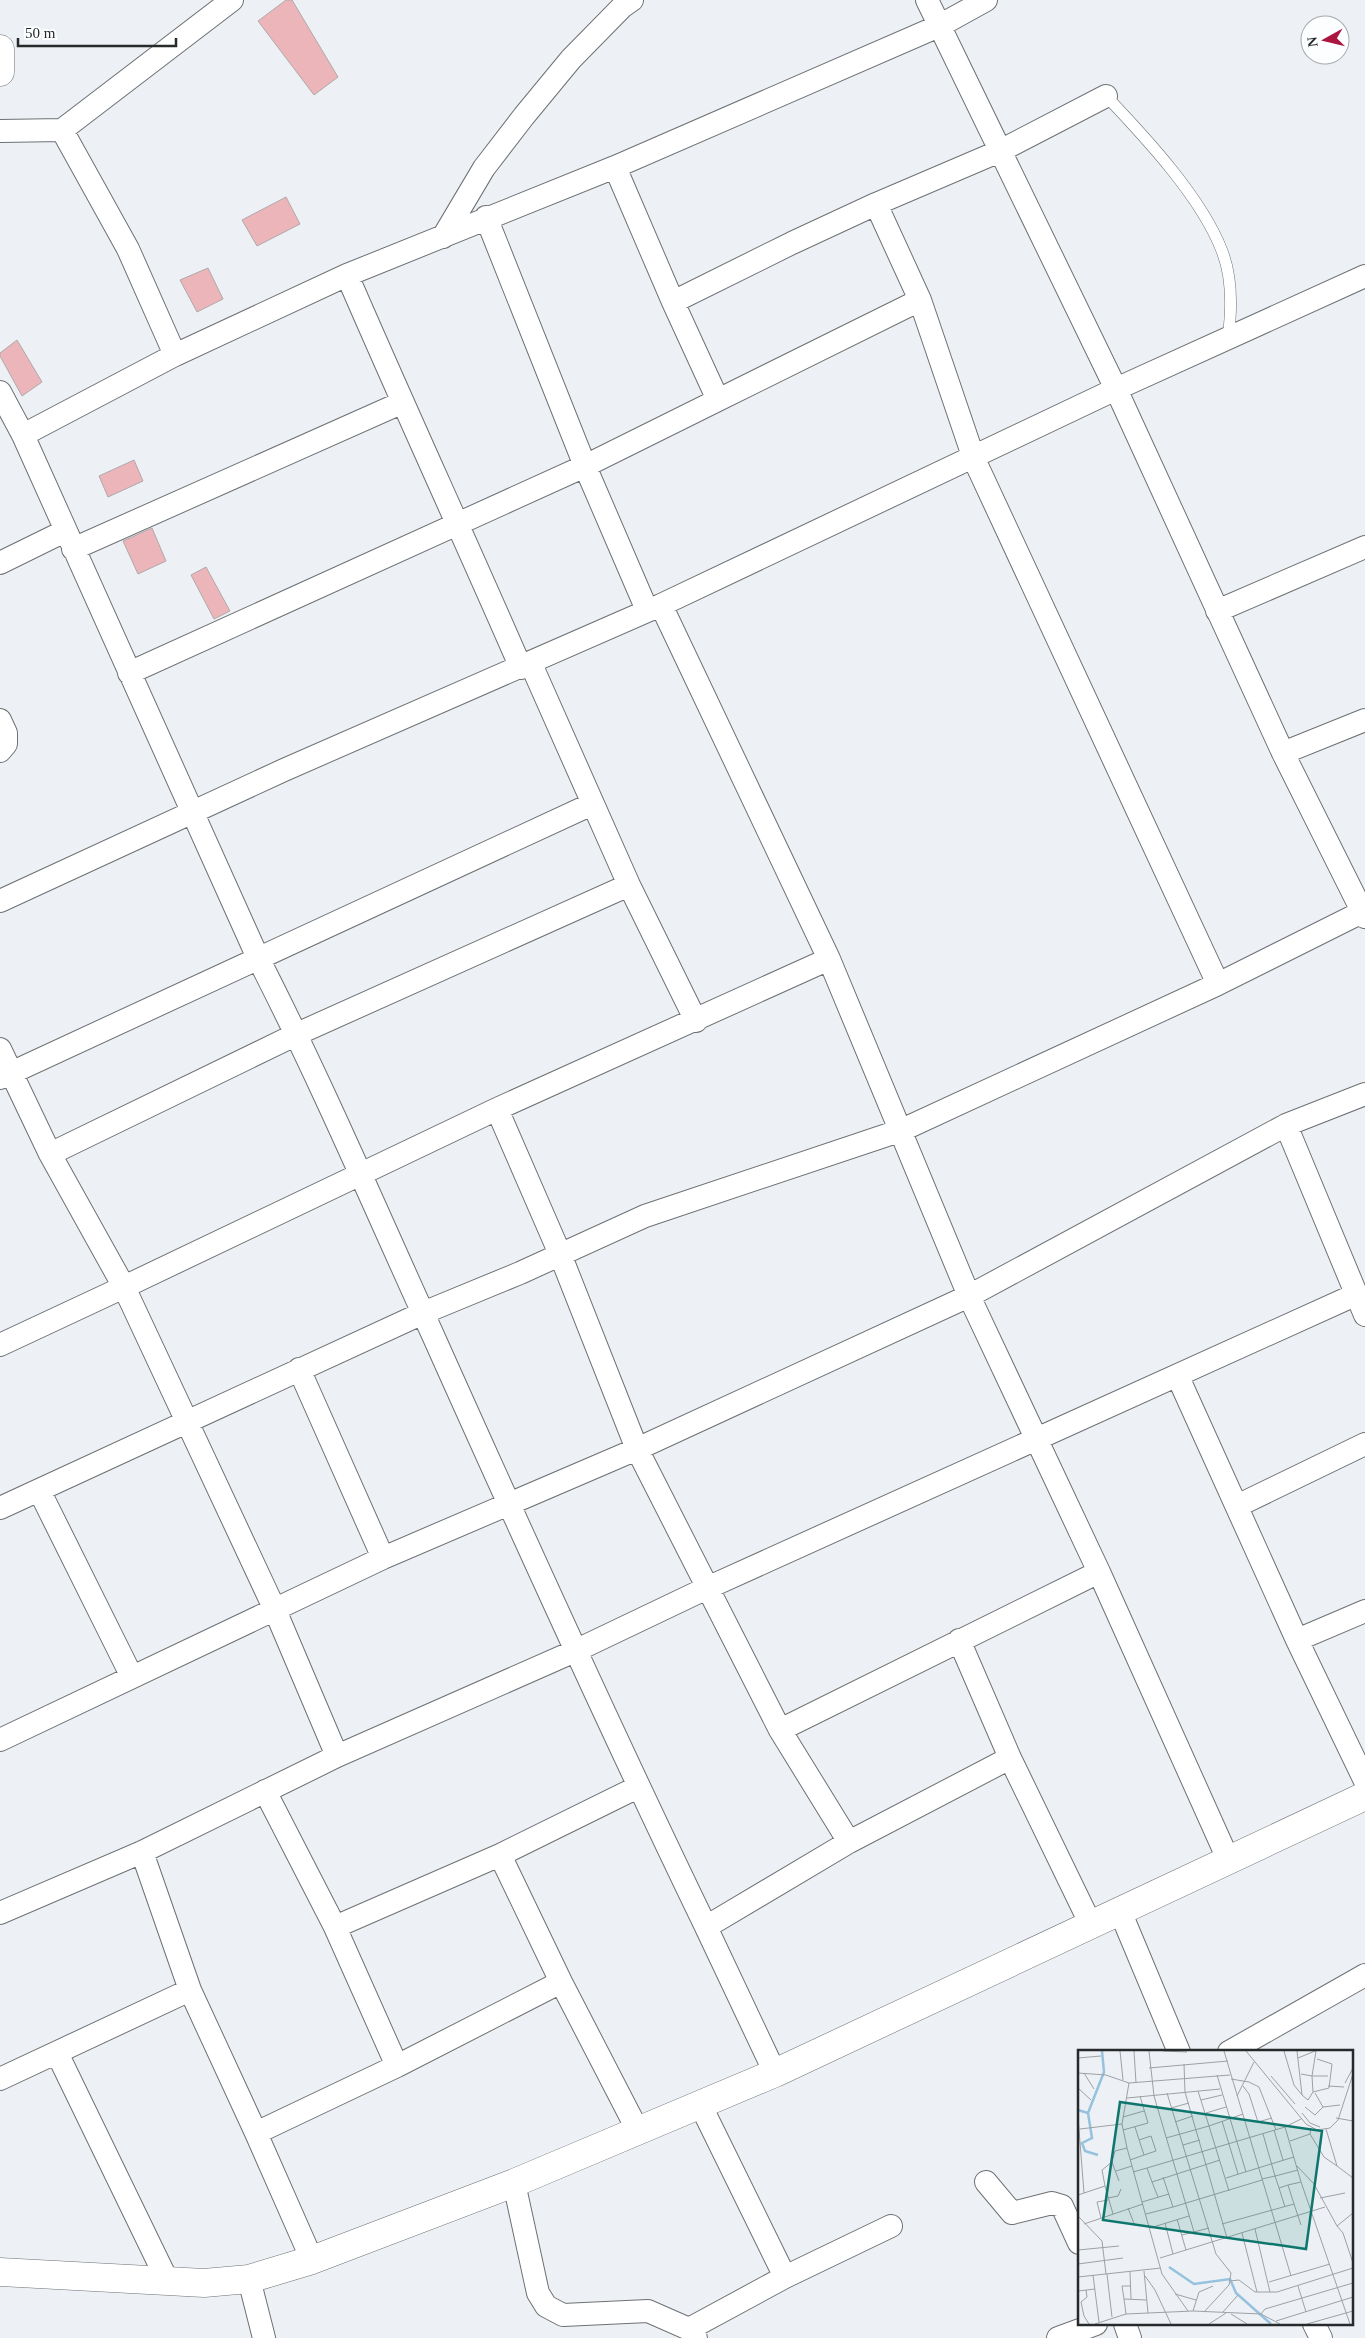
<svg xmlns="http://www.w3.org/2000/svg" width="1365" height="2338" viewBox="0 0 1365 2338" font-family="Georgia,serif">
<style>
.building{fill:#ebb5ba;stroke:#afa9a9}
.lines{fill:none;stroke-linecap:round;stroke-linejoin:round}
.lane-casing{stroke:#6d7173;stroke-width:12}
.street-casing{stroke:#6d7173;stroke-width:24}
.secondary-casing{stroke:#6d7173;stroke-width:29}
.primary-casing{stroke:#6d7173;stroke-width:29}
.lane{stroke:#fff;stroke-width:11}
.street{stroke:#fff;stroke-width:22}
.secondary{stroke:#fff;stroke-width:28}
.primary{stroke:#fff;stroke-width:28}
.inset-river{fill:none;stroke:#96c1df;stroke-width:2.5}
.inset-road{fill:none;stroke:#9ea1a4;stroke-width:1}
.view{fill:#0f766e;fill-opacity:0.15;stroke:#0f766e;stroke-width:2.5}
.inset-edge{fill:none;stroke:#27292a;stroke-width:2.5}
</style>
<rect width="100%" height="100%" fill="#edf1f5"/>
<path class="building" d="M286,0H292L338,77L314,95L258,21Z
M286,197L300,224L257,246L242,220Z
M208,268L223,299L197,312L180,280Z
M17,340L42,382L22,396L0,356V353Z
M134,460L143,481L108,497L99,476Z
M152,528L166,561L138,574L123,541Z
M206,567L230,611L214,619L191,575Z"/>
<g class="lines">
<defs>
<path id="lane" d="M1106,96C1145,137 1202,198 1222,251C1233,279 1232,309 1228,338"/>
<path id="street" d="M927,0L1116,389L1283,753L1365,917
M1106,96L1000,151L876,204L920,300L974,459L1218,984
M62,130L232,0
M0,131L62,130L128,249L175,355
M615,167L939,26L986,0
M443,237L484,168L524,116L571,59L622,7L632,0
M347,275C404,407 464,537 521,668
M0,392L23,435L258,958C321,1081 375,1208 432,1333C521,1532 611,1731 706,1927
M718,400L920,300
M23,435L175,355L347,275L615,167L673,302L792,243L876,204
M73,549L401,403
M0,563L65,531
M661,605L829,959L969,1296L1099,1572
M647,610L585,466L718,400L673,302
M1217,611L1365,547
M531,664L629,885L696,1021
M129,673L585,466L486,217
M0,720L6,733V744L0,751
M1283,753L1365,720
M0,901L284,770L661,605L1116,389L1365,276
M0,1049L50,1154L124,1287L497,1109L829,959
M0,1078L592,804
M497,1109L560,1254L637,1449L780,1730L849,1842L1010,1758
M1286,1125L1365,1315
M50,1154L297,1034L629,885
M0,1345L124,1287L275,1610L337,1756
M299,1369L383,1558
M1178,1377L1297,1640L1365,1781
M39,1490L132,1677
M1237,1506L1365,1444
M0,1508L423,1313L520,1273L645,1216L902,1130L1218,984L1362,912
M959,1640L1010,1758L1091,1925
M1297,1640L1365,1611
M780,1730L1099,1572L1228,1859
M0,1740L383,1558L637,1449L969,1296L1286,1125L1365,1094
M265,1791L335,1927
M142,1852L190,1990
M500,1855L638,1787
M1120,1911L1179,2052
M0,1913L142,1852L337,1756L575,1651L707,1588L1357,1294
M1229,2052L1365,1975
M57,2053L168,2282
M397,2066L335,1927L500,1855L561,1982
M775,2073L706,1927L849,1842
M0,2079L190,1990L256,2133L312,2260
M700,2104L785,2277
M256,2133L397,2066L561,1982L638,2131
M986,2182L1012,2213L1052,2203L1062,2206L1079,2243
M514,2183L538,2293L546,2306L563,2315L648,2311L689,2329L696,2338
M249,2279L264,2338
M1125,2324L1130,2338
M1314,2324L1321,2338
M689,2329L785,2277L891,2226
M1058,2338L1096,2324"/>
<path id="secondary" d="M0,2272L204,2283L249,2279L312,2260L514,2183L775,2073L1365,1796"/>
<path id="primary" d="M0,49V72"/>
</defs>
<use href="#lane" class="lane-casing"/>
<use href="#street" class="street-casing"/>
<use href="#secondary" class="secondary-casing"/>
<use href="#primary" class="primary-casing"/>
<use href="#lane" class="lane"/>
<use href="#street" class="street"/>
<use href="#secondary" class="secondary"/>
<use href="#primary" class="primary"/>
</g>
<g transform="translate(1078 2050)">
<rect width="275" height="275" fill="#edf1f5"/>
<path class="inset-river" d="M0,60L10,63L14,88L4,93L7,101L20,105M10,63L26,22L24,1M91,217L116,234L152,229L158,243L193,274"/>
<path class="inset-road" d="M42,1L45,30M56,1L58,33M71,1L76,46L116,182M85,1L109,2M146,1L213,226M168,1L228,74L239,80L252,78L260,70L275,24M206,1L216,35L224,45M219,1L224,45L230,50L235,42L234,26H250M0,8L23,6M220,8L237,1M106,14L107,42L149,188M71,18L150,11M0,23L28,25L51,33L152,25M6,23L16,39M223,24L234,26L238,1M139,25L168,122M193,26L217,54M153,29L171,32L181,37L198,80M51,33L44,74L49,98L84,224L110,261M267,33L275,18M165,36L171,44L180,72L194,68M250,36L266,37M0,38L13,50M235,42L251,38L254,14L239,9M89,43L138,204L153,223L151,235L126,262M237,43L245,57M159,46L176,12M49,48L142,39M123,50L144,45M227,57L237,65L245,57M245,57L262,55M93,58L111,53M128,63L148,57M224,63L232,73L242,77M0,67L6,143M45,67L66,61M258,68L275,71M144,71L160,124M97,72L115,66M207,77L223,132L210,135L216,154M2,79L44,74M248,79L259,116L275,128M45,80L70,73L62,46M196,80L205,110M185,84L197,126L220,120M232,84L246,107L259,116M88,88L131,76L120,41M61,90L73,86L78,101L66,105M212,91L232,84L233,78M105,95L122,90M52,110L66,105L57,77M219,116L236,134L259,176L275,163M69,118L207,77L223,69M180,118L216,107M38,121L54,116M55,122L69,118L74,132M148,128L180,118M184,129L197,126L201,138L210,135M41,131L34,112L37,101L49,98M223,132L272,274M27,136L35,164M201,138L207,157M151,141L131,76L165,64M0,145L27,136L24,120L34,112M80,147L74,132L142,110M30,148L40,146L43,139M242,148L267,143M64,152L91,144M95,157L184,130M50,158L57,176M68,164L95,157L85,127M0,166L24,191L28,224M23,168L19,152L30,150M99,169L108,200M87,173L95,204M6,174L65,154M144,174L216,154L223,175M259,176L265,183L275,213M72,178L111,166M177,179L192,242M164,183L179,242M104,185L131,178M0,200L41,196M82,208L247,157M0,214L45,208M66,221L70,263M52,222L53,249M29,224L34,267M15,225L21,272M67,226L77,240L93,274M0,227L83,218M152,231L161,230L177,242H199L275,218M191,232L252,214M53,236H44L46,249L69,250M220,236L228,262M8,240L9,247L3,252L6,266L11,274M0,241L17,239M97,244L118,250M46,249L48,264M115,261L121,242L135,236M145,262L160,245M153,264L169,274M183,264L187,259L275,233M198,271L275,247M17,274L48,264L115,261L183,264L202,274M131,274L148,263M229,274L275,261"/>
<path class="view" d="M42,52L244,81L228,199L25,170Z"/>
<rect width="275" height="275" class="inset-edge"/>
</g>
<g transform="translate(1325 40) rotate(262)"><circle r="24" fill="#fdfeff" stroke="#a7a9aa"/>
<path d="M0-4L9 19L0 12L-9 19Z" fill="#ab1640"/>
<text y="-8" font-size="14" font-weight="bold" text-anchor="middle" fill="#27292a">N</text>
</g>
<path d="M18 38v8h158v-8" fill="none" stroke="#27292a" stroke-width="2.5"/>
<text x="25" y="38" font-size="15" fill="#27292a" stroke="#fdfeff" stroke-width="4" paint-order="stroke">50 m</text>
</svg>
